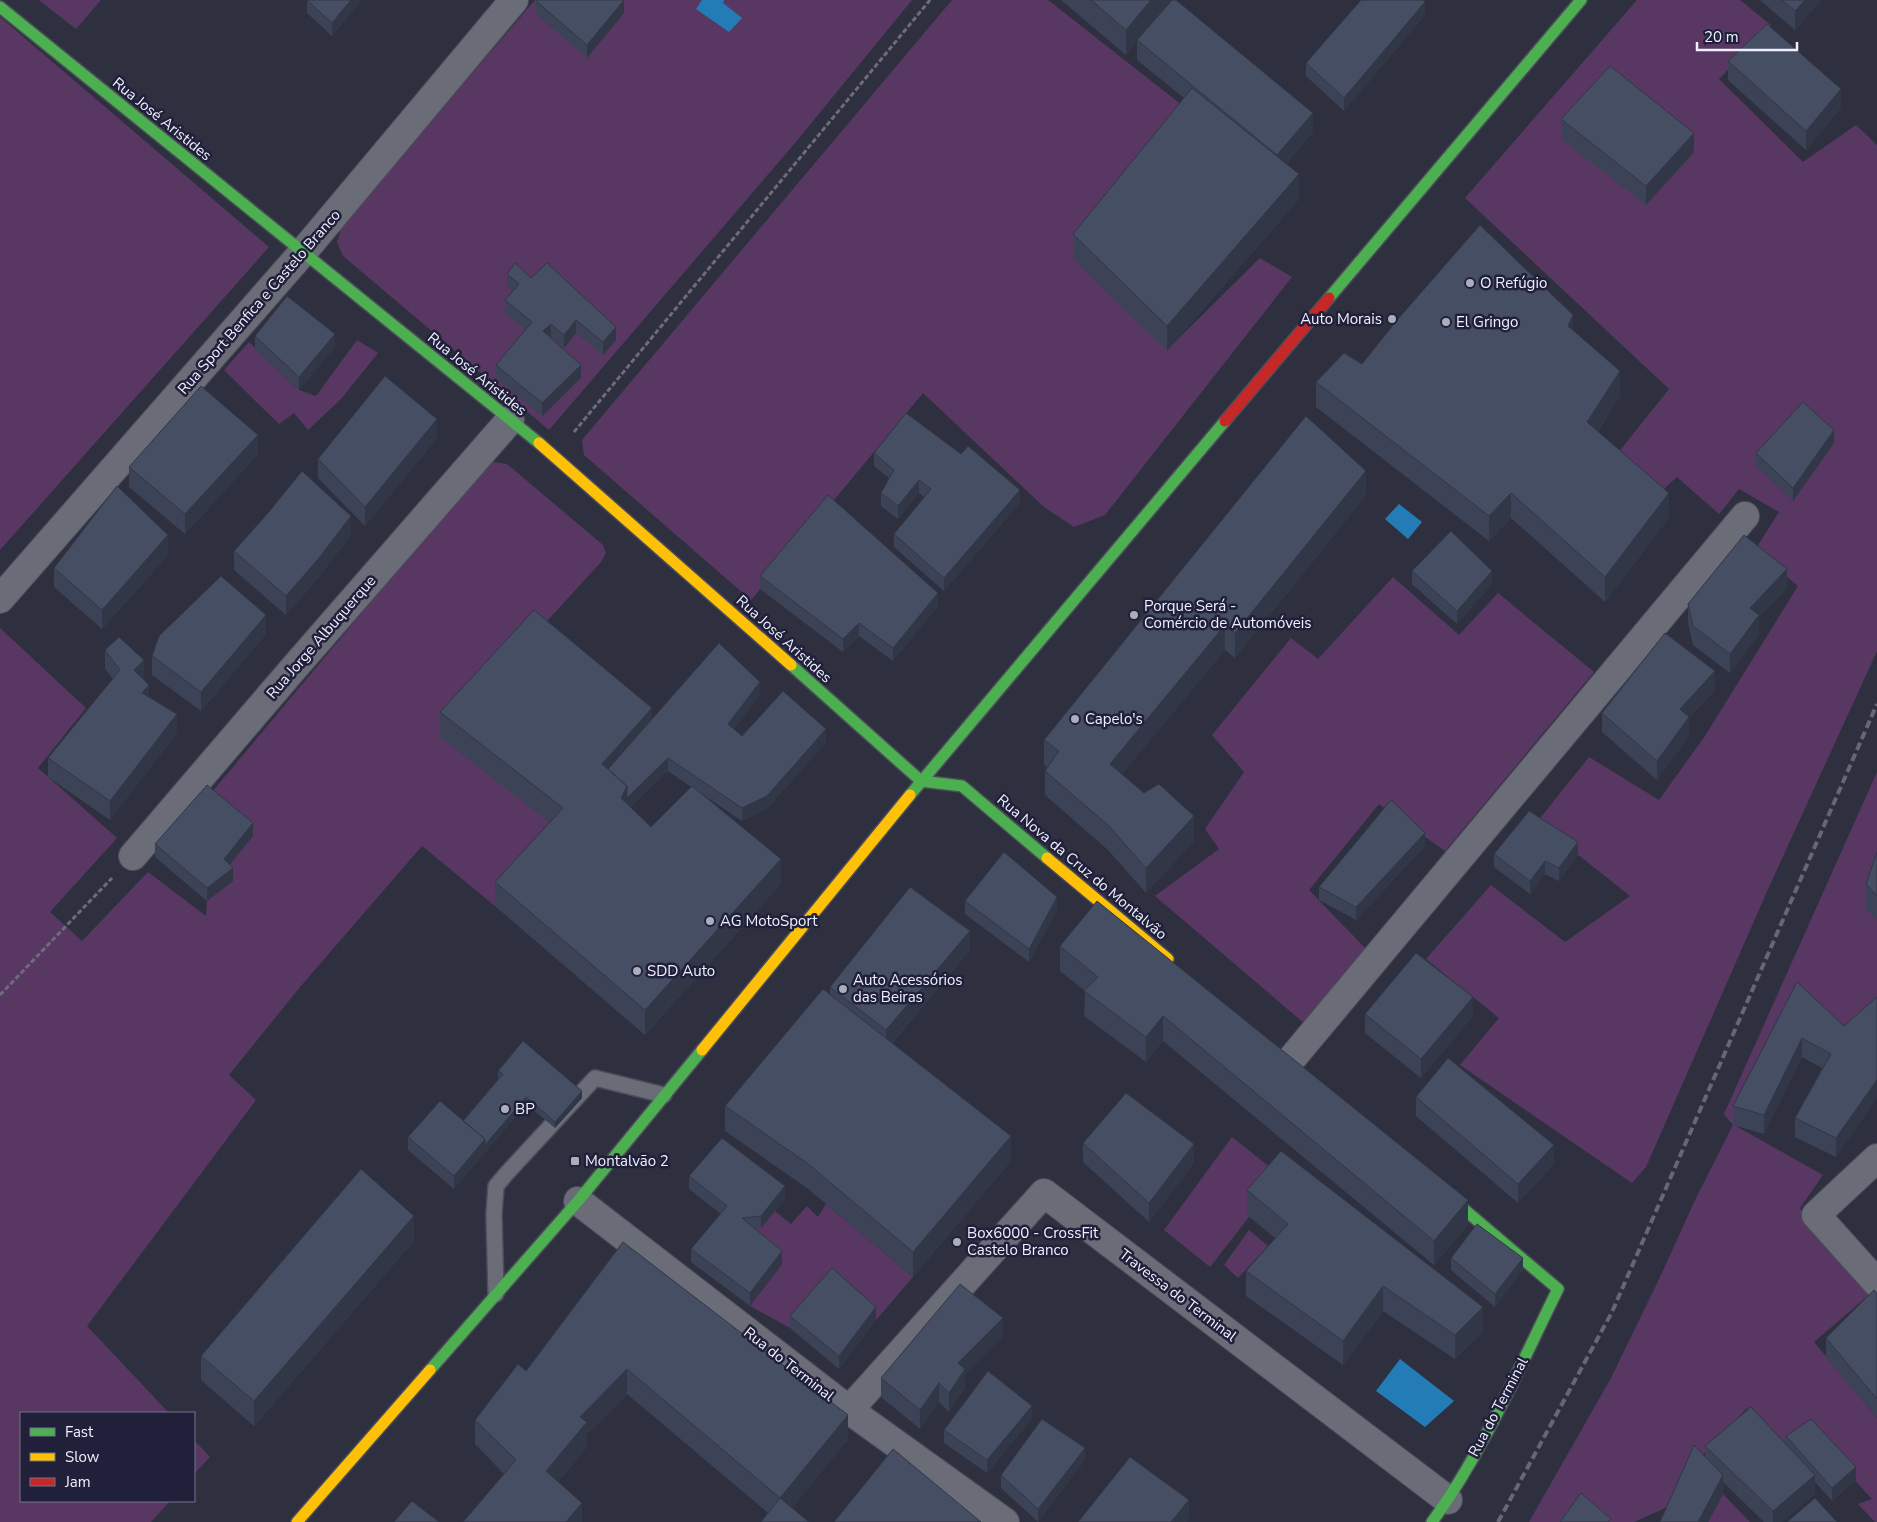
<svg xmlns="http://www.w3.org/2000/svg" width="1877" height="1522" viewBox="0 0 1877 1522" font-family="'Nunito Sans',sans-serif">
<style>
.green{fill:#583862}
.water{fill:#237cb5}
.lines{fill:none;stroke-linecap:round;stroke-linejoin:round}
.lane-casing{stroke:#4c4d59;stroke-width:18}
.street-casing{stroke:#4c4d59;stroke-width:30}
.fast-casing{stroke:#4c4d59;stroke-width:14}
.slow-casing{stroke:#4c4d59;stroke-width:14}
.jam-casing{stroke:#4c4d59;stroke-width:14}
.path{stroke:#6d6d79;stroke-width:3;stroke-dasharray:5 2.5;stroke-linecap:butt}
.lane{stroke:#6a6c78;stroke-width:15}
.street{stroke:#6a6c78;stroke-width:28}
.fast{stroke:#4caf50;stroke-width:11}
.slow{stroke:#ffc107;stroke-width:11}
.jam{stroke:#c62828;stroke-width:11}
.rail{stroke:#666772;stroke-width:4;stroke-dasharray:8 4;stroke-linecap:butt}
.wall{fill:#3c4356;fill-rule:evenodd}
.shaded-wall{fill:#313746}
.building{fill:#464e64;stroke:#313746}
.poi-dot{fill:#abadbb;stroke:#20203b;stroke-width:2}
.labels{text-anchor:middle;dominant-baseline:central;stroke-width:5;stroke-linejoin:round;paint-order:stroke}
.street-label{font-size:15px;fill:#eef0fe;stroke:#20203b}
.poi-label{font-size:15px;fill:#eef0fe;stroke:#20203b;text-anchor:start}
</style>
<rect width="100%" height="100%" fill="#2f303f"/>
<path class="green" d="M39,0H101L76,29Z
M535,0H912L795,143L549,430L343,256L337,242L342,226Z
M952,0H1048L1192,113L1073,258L1167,350L1260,258L1292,277L1105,515L1074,527L1044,507L923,393L751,600L584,455L582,440Z
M1637,0H1740L1771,25L1719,79L1803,162L1856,125L1877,145V651L1769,887L1646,1167L1632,1183L1460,1065L1499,1018L1426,959L1491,885L1565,942L1630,896L1537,822L1589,757L1659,800L1705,736L1798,586L1755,550L1779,512L1739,489L1719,514L1677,477L1649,502L1610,463L1669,389L1465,198Z
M0,17L269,247L0,550Z
M357,340L378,353L341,399L308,430L294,413L279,424L224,370L249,342L299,390L316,396Z
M493,462L507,464L603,545L606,553L601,562L441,737L563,832L495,906L422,846L300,987L229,1075L256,1100L87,1326L169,1413H21V1501H170L151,1522H0V628L86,708L38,768L117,838L50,912L82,941L148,872L206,916L207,901L232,881L207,798L483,468Z
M1393,577L1459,635L1498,593L1594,672L1445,851L1379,804L1309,890L1366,949L1305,1024L1155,896L1219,849L1205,829L1244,772L1212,735L1291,638L1318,659Z
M1877,772V1016L1844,1045L1797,1001L1734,1125L1823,1175L1800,1208L1815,1233L1870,1294L1814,1342L1877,1418V1522H1875L1858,1504L1872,1499L1811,1433L1786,1449L1747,1408L1694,1464L1674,1504L1634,1522H1529L1611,1378L1661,1275L1696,1198L1733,1125L1724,1114Z
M1232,1137L1281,1176L1210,1267L1164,1230Z
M826,1204L913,1277L876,1320L831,1281L790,1328L750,1306L782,1264L739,1228L775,1211L791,1224L807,1206L818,1217Z
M1249,1230L1268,1246L1238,1278L1224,1265Z
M194,1440L210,1457L194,1474Z
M1723,1494L1750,1522H1708Z"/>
<path class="water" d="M702,0H724L723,3L742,18L729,32L696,9Z
M1399,504L1422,522L1408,539L1385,519Z
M1400,1359L1454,1401L1425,1427L1376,1391Z"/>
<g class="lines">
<defs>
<path id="lane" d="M496,1294L494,1214L496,1186L507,1173L595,1078L664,1095"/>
<path id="street" d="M0,599L303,252L514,0
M133,856L293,669L510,420
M1289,1062L1745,516
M1877,1158L1816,1215L1877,1283
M578,1201L849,1410L1005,1522
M849,1410L1044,1193L1448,1500"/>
<path id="fast" d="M0,7L539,443
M1329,298L1581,0
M791,665L921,781L962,786L1047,858
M910,795L1225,421
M430,1370L578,1201L702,1050
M1432,1522C1483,1452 1520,1366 1558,1289L1439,1188"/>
<path id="slow" d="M539,443L791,665
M1047,858L1168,959
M702,1050L910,795
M297,1522L430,1370"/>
<path id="jam" d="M1225,421L1329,298"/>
</defs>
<use href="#lane" class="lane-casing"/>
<use href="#street" class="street-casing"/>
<use href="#fast" class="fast-casing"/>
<use href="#slow" class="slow-casing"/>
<use href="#jam" class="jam-casing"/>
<path class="path" d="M574,432L930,0
M0,995L112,878"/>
<use href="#lane" class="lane"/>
<use href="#street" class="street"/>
<use href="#fast" class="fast"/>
<use href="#slow" class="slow"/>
<use href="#jam" class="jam"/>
<path class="rail" d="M1498,1522L1612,1312L1877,704"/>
</g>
<path class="wall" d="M307,0H360V2L332,36L307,13Z
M1061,0H1171L1148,27L1313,132L1286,164L1299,199L1167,351L1073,258V234L1184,98L1137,60V41L1126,55Z
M1760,0H1821L1795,30Z
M536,1L624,13L587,58L536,14Z
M1425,15L1344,111L1306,76V63Z
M1728,61L1841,108L1806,150L1728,80Z
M1561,119L1694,152L1646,205L1561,139Z
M507,274L531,278L616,340L603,355L576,333L564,348L551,337L581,378L542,416L496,378V365L526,330L505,313V300L512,291L507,287Z
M1573,330L1620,396L1598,431L1669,518L1605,602L1511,518L1489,541L1316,407V382L1362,364Z
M255,336L335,347L299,390L255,349Z
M437,438L365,526L318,478V459Z
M1834,443L1793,501L1756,466V453Z
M874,453L1020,503L944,591L894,547V534L924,497L919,493L898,519L881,506V493L889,478L874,466Z
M258,454L185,534L129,487V467Z
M1366,495L1235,658L1225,650L1122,774L1194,841L1146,893L1108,850L1045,795V771L1047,767L1044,765V740Z
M351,535L319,577L286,615L234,570V551Z
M168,555L102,629L54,587V568Z
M1412,571L1492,584L1457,624L1412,584Z
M760,576L938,606L893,661L859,636L843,652L760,589Z
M1787,588L1759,617V634L1730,673L1693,645L1688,623V604Z
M266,634L201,711L152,675V656Z
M105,650L144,679L149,698L177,733L110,820L48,777V758L113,679L105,669Z
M1715,690L1689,718V736L1657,780L1602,732V713Z
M760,695L734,729L742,736L826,742L767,809L742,821L699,792L781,884L645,1035L495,906V882L549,822L440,737V712L652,719ZM668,771L691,787L651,827L630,807Z
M253,836L229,865L233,881L207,901L155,857V844Z
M1425,846L1356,920L1319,900V887Z
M1877,852V921L1866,909V884Z
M1494,854L1578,855L1559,881L1545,874L1530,894L1494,867Z
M965,901L1057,910L1029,962L965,914Z
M1060,946L1468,1225L1434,1265L1163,1041L1146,1062L1084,1016L1085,991L1060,971Z
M970,950L892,1043L1011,1161L913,1277L807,1188L725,1131V1106L830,994V987Z
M1797,982L1844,1026L1836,1157L1795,1137V1118L1822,1068L1802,1057L1764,1134L1733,1125V1106Z
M1365,1014L1473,1016L1421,1078L1365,1033Z
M498,1071L582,1098L555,1128L526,1104L454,1189L408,1150V1137L463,1121L499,1078L498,1077Z
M1416,1097L1554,1164L1518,1203L1416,1116Z
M1083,1143L1194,1163L1149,1222L1083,1162Z
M689,1176L785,1199L761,1228L755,1229L782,1264L750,1306L691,1262V1249L721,1214L689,1189Z
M1247,1190L1483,1332L1455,1359L1383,1311L1343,1365L1246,1296V1271L1275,1238L1247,1215Z
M414,1241L254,1426L201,1380V1356Z
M623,1242L848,1440L768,1513L627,1394L587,1434V1447L558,1482L582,1522L504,1474L475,1444V1420L526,1371Z
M1451,1258L1523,1270L1495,1307L1451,1270Z
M1877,1293V1418L1826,1357V1338Z
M790,1316L876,1320L839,1369L790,1328Z
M1003,1337L965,1375V1388L949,1412L939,1402L920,1429L881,1397V1378Z
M1032,1419L987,1473L944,1443V1430Z
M1786,1436L1856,1480L1832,1501L1815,1482V1494L1782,1522H1764L1723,1482V1494L1708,1522H1660L1705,1455V1446L1786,1444Z
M1085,1460L1038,1522L1001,1488V1475Z"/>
<path class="shaded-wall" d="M351,0H360V2L332,36V23Z
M624,0V13L587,58V45Z
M1151,0H1171L1126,55V30Z
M1805,0H1821L1795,30V11Z
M1425,2V15L1344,111V98Z
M1841,89V108L1806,150V131Z
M1313,113V132L1277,174V155Z
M1694,133V152L1646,205V186Z
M1299,174V199L1167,351V326Z
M1573,315V340L1568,326Z
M576,320V333L564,348V335Z
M551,324V337L543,331Z
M616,327V340L603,355V342Z
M335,334V347L299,390V377Z
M581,365V378L542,416V403Z
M1620,371V396L1587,447V422Z
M437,419V438L365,526V507Z
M1834,430V443L1793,501V488Z
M258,435V454L185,534V514Z
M1366,471V495L1235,658V633Z
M919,480V493L898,519V506Z
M1020,490V503L944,591V578Z
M1511,493V518L1489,541V516Z
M1669,493V518L1605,602V577Z
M351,516V535L319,577L286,615V596Z
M168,535V555L102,629V610Z
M1787,569V588L1759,617V634L1730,673V654L1750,608Z
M1492,571V584L1457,624V611Z
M938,593V606L893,661V648Z
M266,615V634L201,711V692Z
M859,623V636L843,652V639Z
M1225,625V650L1110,789V764Z
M144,660V679L134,689V670Z
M1715,671V690L1689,718V736L1657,780V761L1680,709Z
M760,682V695L728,737V724Z
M149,685V704L142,693Z
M652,708V732L608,781L602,764Z
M177,714V733L110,820V801Z
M826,729V742L767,809L742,821V808Z
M668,758V771L627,811L621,798L627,786Z
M1194,816V841L1146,893V868Z
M253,823V836L224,872V859Z
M1425,833V846L1356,920V907Z
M1578,842V855L1559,881V868Z
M781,859V884L645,1035V1010Z
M1545,861V874L1530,894V881Z
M233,868V881L207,901V888Z
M1057,897V910L1029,962V949Z
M970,931V950L886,1049V1030Z
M1473,997V1016L1421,1078V1059Z
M1163,1016V1041L1146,1062V1037Z
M1802,1038V1057L1764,1134V1115Z
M1877,1080V1099L1836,1157V1138Z
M582,1091V1098L555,1128V1122Z
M526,1097V1104L454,1189V1176L485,1139Z
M1011,1136V1161L913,1277V1252Z
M1194,1144V1163L1149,1222V1203Z
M1554,1145V1164L1518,1203V1184Z
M785,1186V1199L761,1228V1216Z
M1468,1200V1225L1434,1265V1241Z
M414,1216V1241L254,1426V1401Z
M782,1251V1264L750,1306V1293Z
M1523,1258V1270L1495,1307V1294Z
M1383,1286V1311L1343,1365V1341Z
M876,1307V1320L839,1369V1356Z
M1483,1307V1332L1455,1359V1335Z
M1003,1318V1337L965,1375V1388L949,1412V1393L958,1363Z
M627,1369V1394L587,1434V1447L546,1496V1471L580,1417Z
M939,1383V1402L920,1429V1410Z
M1032,1406V1419L987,1473V1460Z
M848,1415V1440L781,1522L780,1498Z
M1085,1448V1460L1038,1522V1509Z
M1856,1467V1480L1832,1501V1488Z
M1723,1475V1494L1708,1522H1698Z
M1815,1475V1494L1782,1522H1773V1511Z
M1189,1500V1519L1187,1522H1171Z
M582,1503V1522H566Z"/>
<path class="building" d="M307,0H351L332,23Z
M537,0H624L587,45L536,1Z
M1091,0H1151L1126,30Z
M1172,0H1176L1313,113L1277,155L1137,40Z
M1361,0H1423L1425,2L1344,98L1306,63Z
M1782,0H1805L1795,11Z
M1767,24L1841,89L1806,131L1728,61Z
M1610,66L1694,133L1646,186L1561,119Z
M1192,88L1299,174L1167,326L1073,234Z
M1480,225L1573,315L1568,326L1620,371L1587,422L1669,493L1605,577L1511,493L1489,516L1316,382L1344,353L1362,364L1398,319Z
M515,263L531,278L547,263L616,327L603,342L576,320L564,335L551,324L543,331L581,365L542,403L496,365L532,322L505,300L519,284L507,274Z
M287,296L335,334L299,377L255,336Z
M385,376L437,419L365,507L318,459Z
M201,386L258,435L185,514L129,467Z
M1803,402L1834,430L1793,488L1756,453Z
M906,413L961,454L968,446L1020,490L944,578L894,534L931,489L919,480L898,506L881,493L894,470L874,453Z
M1306,416L1366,471L1235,633L1225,625L1110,764L1144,793L1159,784L1194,816L1146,868L1108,825L1045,771L1059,751L1044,740Z
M302,471L351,516L319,558L286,596L234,551L268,513Z
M117,486L168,535L102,610L54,568Z
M828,495L938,593L893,648L859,623L843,639L760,576Z
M1451,531L1492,571L1457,611L1412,571Z
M1744,535L1787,569L1750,608L1759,615L1730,654L1693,626L1688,604Z
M221,576L266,615L201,692L152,656L159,636Z
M534,610L652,708L602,764L627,786L621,798L651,827L692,786L781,859L645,1010L495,882L563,808L440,712Z
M1665,633L1715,671L1680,709L1689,717L1657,761L1602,713Z
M119,637L144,660L134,670L149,685L142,693L177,714L110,801L48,758L120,670L105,650Z
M719,643L760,682L728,724L742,736L783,691L826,729L767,796L742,808L668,758L627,798V786L608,769Z
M207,785L253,823L224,859L233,868L207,888L155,844Z
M1391,800L1425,833L1356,907L1319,887Z
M1529,811L1578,842L1559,868L1545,861L1530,881L1494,854Z
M1004,852L1057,897L1029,949L965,901Z
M1877,852V896L1866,884Z
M910,887L970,931L886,1030L830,987Z
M1097,901L1468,1200L1434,1241L1163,1016L1146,1037L1084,991L1098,977L1060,946Z
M1416,953L1473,997L1421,1059L1365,1014Z
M1797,982L1844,1026L1877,997V1080L1836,1138L1795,1118L1831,1054L1802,1038L1764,1115L1733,1106Z
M823,989L1011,1136L913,1252L807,1163L725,1106Z
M523,1041L582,1091L555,1122L526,1097L485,1145V1139L463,1121L503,1074L498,1071Z
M1448,1058L1554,1145L1518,1184L1416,1097Z
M1126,1093L1194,1144L1149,1203L1083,1143Z
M440,1101L485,1139L454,1176L408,1137Z
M722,1138L785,1186L761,1216L742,1218L782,1251L750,1293L691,1249L727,1206L689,1176Z
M1281,1151L1483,1307L1455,1335L1383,1286L1343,1341L1246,1271L1288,1224L1247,1190Z
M361,1169L414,1216L254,1401L201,1356Z
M1477,1224L1523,1258L1495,1294L1451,1258Z
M623,1242L848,1415L780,1498L809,1522H761L780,1498L627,1369L580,1417L587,1422L546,1471L582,1503L566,1522H463L516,1460L475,1420L518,1364L526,1371Z
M832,1268L876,1307L839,1356L790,1316Z
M960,1284L1003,1318L958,1363L965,1369L949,1393L939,1383L920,1410L881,1378Z
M1874,1290L1877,1293V1399L1826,1338Z
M988,1371L1032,1406L987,1460L944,1430Z
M1751,1407L1815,1475L1773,1511L1705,1446Z
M1042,1419L1085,1448L1038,1509L1001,1475Z
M1811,1419L1856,1467L1832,1488L1786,1436Z
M1694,1445L1723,1475L1698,1522H1660Z
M893,1449L981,1522H834Z
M1130,1457L1189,1500L1171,1522H1078Z
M1581,1493L1611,1519L1608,1522H1560Z
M1815,1498L1837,1522H1787Z
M412,1501L439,1522H394Z"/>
<g class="poi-dot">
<circle cx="1470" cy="283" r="5"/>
<circle cx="1392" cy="319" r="5"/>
<circle cx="1446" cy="322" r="5"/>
<circle cx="1134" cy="615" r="5"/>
<circle cx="1075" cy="719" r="5"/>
<circle cx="710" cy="921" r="5"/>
<circle cx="637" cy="971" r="5"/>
<circle cx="843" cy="989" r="5"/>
<circle cx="505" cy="1109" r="5"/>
<rect x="570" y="1156" width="10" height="10" rx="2.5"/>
<circle cx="957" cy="1242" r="5"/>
</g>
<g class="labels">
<g class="street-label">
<text transform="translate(162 119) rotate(39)">Rua José Aristides</text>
<text transform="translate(259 302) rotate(-49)">Rua Sport Benfica e Castelo Branco</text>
<text transform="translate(477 374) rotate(39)">Rua José Aristides</text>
<text transform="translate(321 637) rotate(-49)">Rua Jorge Albuquerque</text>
<text transform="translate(784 639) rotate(42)">Rua José Aristides</text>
<text transform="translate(1082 867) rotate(40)">Rua Nova da Cruz do Montalvão</text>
<text transform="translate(1178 1295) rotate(37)">Travessa do Terminal</text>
<text transform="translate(789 1364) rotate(38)">Rua do Terminal</text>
<text transform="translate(1498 1407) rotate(-62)">Rua do Terminal</text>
</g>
<g class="poi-label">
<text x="1480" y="283">O Refúgio</text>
<text x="1382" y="319" text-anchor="end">Auto Morais</text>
<text x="1456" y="322">El Gringo</text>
<text x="1144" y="606">Porque Será -<tspan x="1144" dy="17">Comércio de Automóveis</tspan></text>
<text x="1085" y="719">Capelo's</text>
<text x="720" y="921">AG MotoSport</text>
<text x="647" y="971">SDD Auto</text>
<text x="853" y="980">Auto Acessórios<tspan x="853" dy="17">das Beiras</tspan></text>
<text x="515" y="1109">BP</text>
<text x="585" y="1161">Montalvão 2</text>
<text x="967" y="1233">Box6000 - CrossFit<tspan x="967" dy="17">Castelo Branco</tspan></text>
</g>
</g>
<rect x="20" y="1412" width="175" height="90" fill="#20203b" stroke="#727389"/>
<rect x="30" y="1428" width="25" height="8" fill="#4caf50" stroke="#727389"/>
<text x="65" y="1437" font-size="15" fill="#eef0fe">Fast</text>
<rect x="30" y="1453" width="25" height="8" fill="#ffc107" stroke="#727389"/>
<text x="65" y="1462" font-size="15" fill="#eef0fe">Slow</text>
<rect x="30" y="1478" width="25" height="8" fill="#c62828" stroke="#727389"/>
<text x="65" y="1487" font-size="15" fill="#eef0fe">Jam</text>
<path d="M1697 42v8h100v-8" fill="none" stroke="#eef0fe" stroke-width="2.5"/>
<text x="1704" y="42" font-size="15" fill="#eef0fe" stroke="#20203b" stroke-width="4" paint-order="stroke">20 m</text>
</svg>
